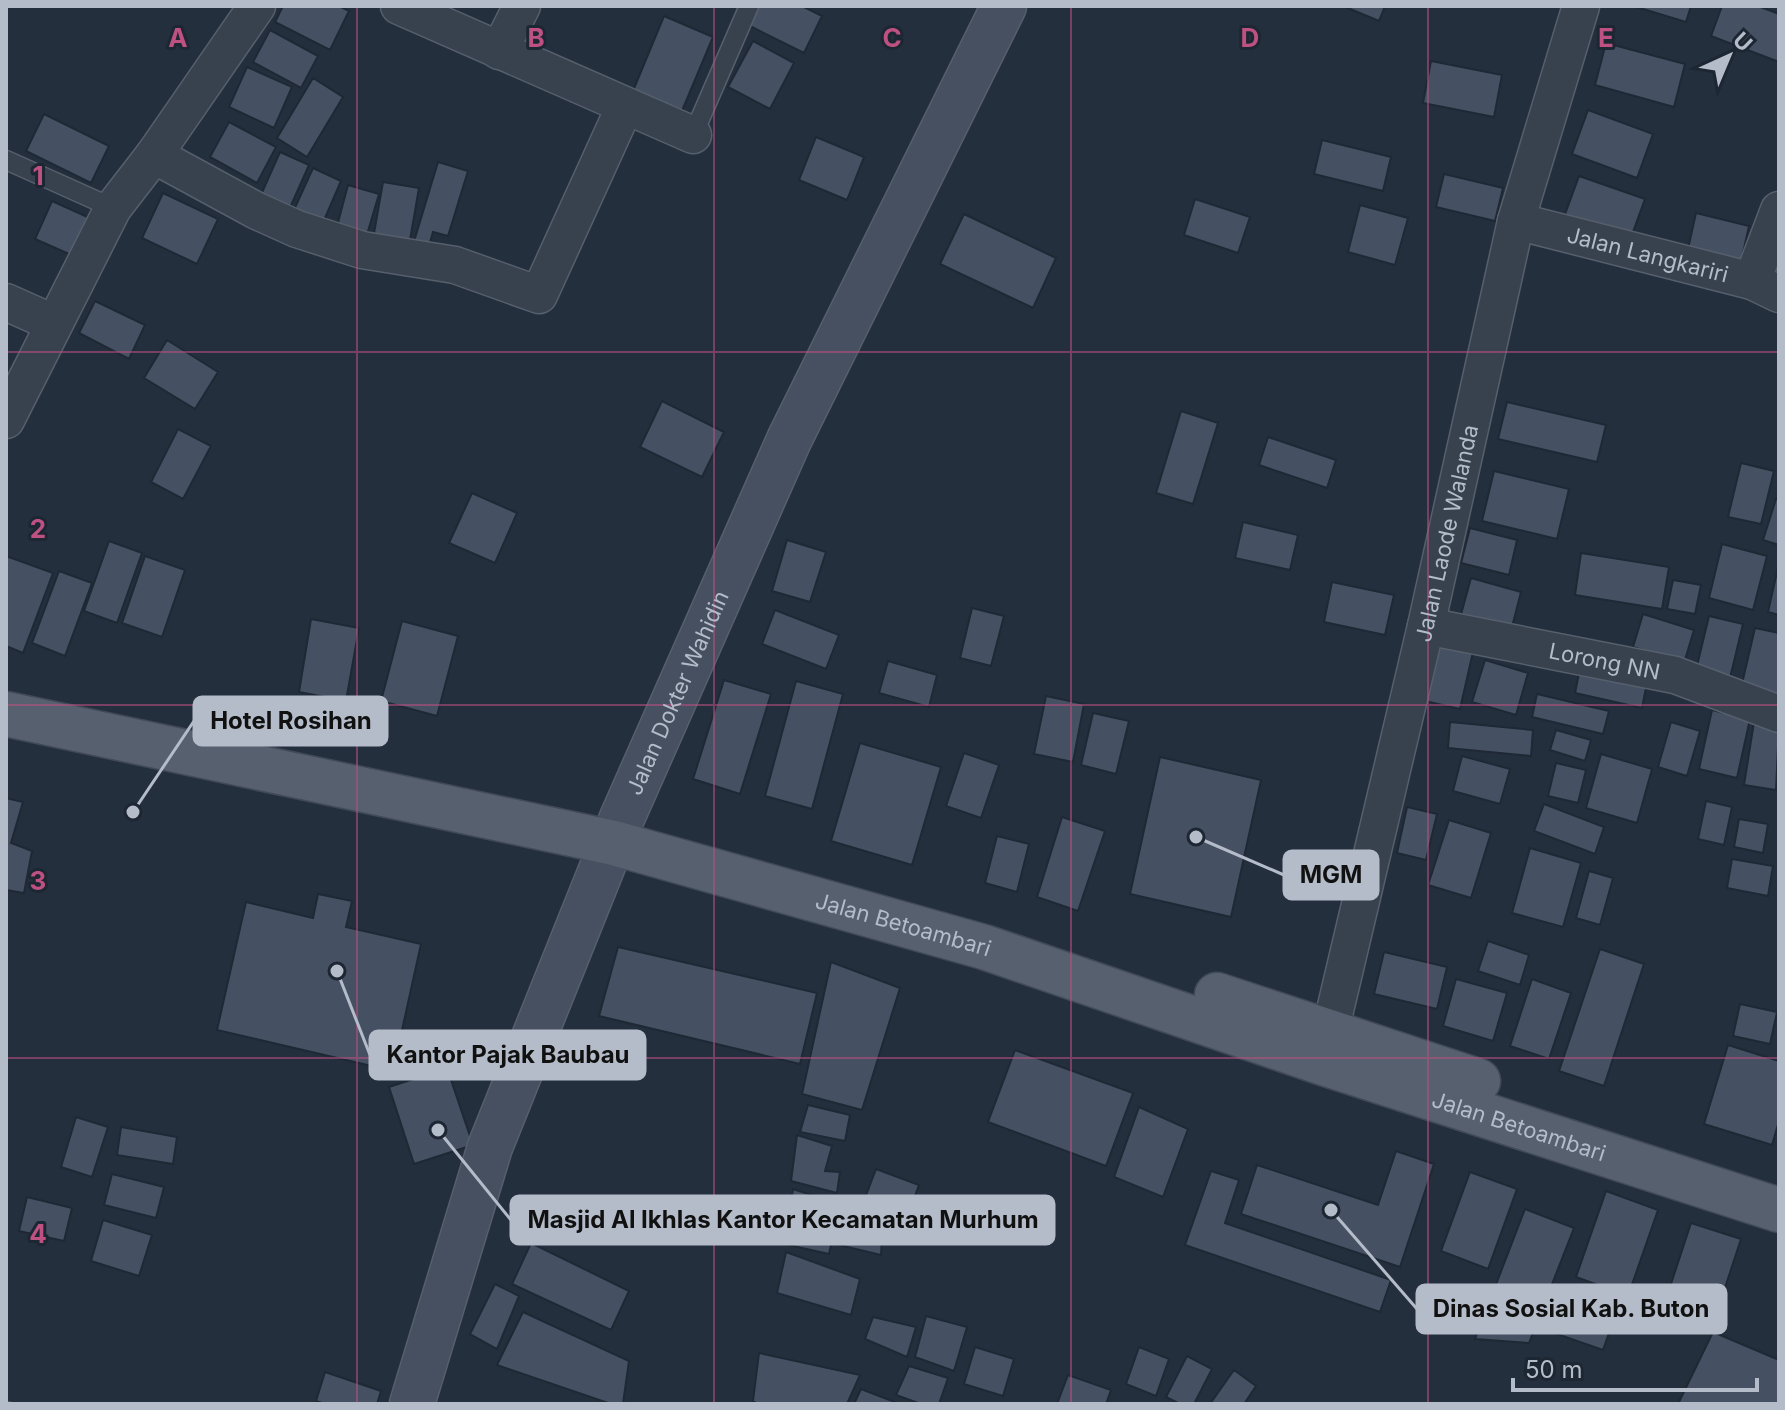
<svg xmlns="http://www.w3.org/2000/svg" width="1785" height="1410" viewBox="0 0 1785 1410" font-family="Inter,sans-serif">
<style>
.building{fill:#455162;stroke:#1f2835;stroke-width:2}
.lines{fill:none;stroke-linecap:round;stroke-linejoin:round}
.lane-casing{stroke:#565f6c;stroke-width:21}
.street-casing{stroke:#565f6c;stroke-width:39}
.secondary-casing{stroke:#565f6c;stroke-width:47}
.primary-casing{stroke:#414a57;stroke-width:47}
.path{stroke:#44595c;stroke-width:5;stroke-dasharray:6 6;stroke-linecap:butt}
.lane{stroke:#38414e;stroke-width:18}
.street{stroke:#38414e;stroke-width:36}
.secondary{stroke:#465061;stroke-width:44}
.primary{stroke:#56606e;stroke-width:44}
.grid{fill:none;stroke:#bd5182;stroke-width:2;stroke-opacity:0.55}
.labels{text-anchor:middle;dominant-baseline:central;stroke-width:6;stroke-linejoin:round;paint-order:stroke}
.street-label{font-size:22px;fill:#b4bcc9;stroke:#1d2633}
.grid-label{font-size:26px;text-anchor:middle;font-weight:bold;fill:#bd5182;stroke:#1d2633;stroke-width:6;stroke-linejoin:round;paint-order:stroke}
.leader{fill:none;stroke:#b4bcc9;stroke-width:3}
.callout-dot{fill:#b4bcc9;stroke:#1d2633;stroke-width:3}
.callout{fill:#b4bcc9;stroke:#b4bcc9;stroke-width:3}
.callout-label{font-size:24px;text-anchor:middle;font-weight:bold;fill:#111}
</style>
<rect width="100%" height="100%" fill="#242f3e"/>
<path class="building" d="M283,6H339L349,11L330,50L275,22Z
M758,6H802L822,16L804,53L748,25Z
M1343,6H1385L1379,21Z
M1633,6H1691L1686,22Z
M1722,6H1758L1779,14V62L1711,36Z
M664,16L713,37L679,118L630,98Z
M270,30L318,56L301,88L253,62Z
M753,41L794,63L770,109L728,87Z
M1606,43L1685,64L1674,107L1595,85Z
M1431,61L1502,75L1494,117L1423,103Z
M247,67L292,87L274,128L229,107Z
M313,78L343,97L307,157L277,138Z
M1588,110L1653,134L1637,178L1572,154Z
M44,114L109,146L91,183L26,151Z
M229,122L276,147L257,183L210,157Z
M816,137L864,157L847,200L799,180Z
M1322,140L1391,157L1383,191L1314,174Z
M280,152L309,165L289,210L260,197Z
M438,162L468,171L448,236L433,232L427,253L412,248Z
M313,168L341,181L322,225L293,212Z
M1444,174L1503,188L1495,221L1436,207Z
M1579,176L1645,199L1630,240L1564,217Z
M383,182L419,188L409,246L373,239Z
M348,185L379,194L366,238L336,230Z
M163,193L218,219L197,264L142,238Z
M1195,199L1250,217L1238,253L1184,235Z
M52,201L92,219L76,257L35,239Z
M1360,205L1408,218L1395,265L1348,252Z
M1696,213L1749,226L1741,262L1688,249Z
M964,214L1056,258L1033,308L940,264Z
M95,301L145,325L129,359L79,333Z
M167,340L218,372L195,409L144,378Z
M662,401L724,432L702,477L640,447Z
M1507,402L1606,425L1597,462L1498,439Z
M1181,411L1218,423L1193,504L1156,493Z
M178,429L211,446L183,499L151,482Z
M1268,437L1336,460L1327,488L1259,465Z
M1741,463L1774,471L1761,524L1728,517Z
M1494,471L1569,489L1557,539L1482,521Z
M472,493L517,513L495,563L449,543Z
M1776,499H1779V545L1763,540Z
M1243,522L1298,535L1290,570L1235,558Z
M1470,528L1517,540L1509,575L1461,563Z
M787,540L826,552L810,602L772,591Z
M109,541L142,553L117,623L84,611Z
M1722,544L1767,556L1753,610L1709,598Z
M1581,553L1669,567L1662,609L1575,595Z
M6,556L53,573L23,653L6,646Z
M145,556L185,570L162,637L122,623Z
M1779,563V615L1768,612Z
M59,571L92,583L65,656L32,643Z
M1471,578L1521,592L1511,631L1460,618Z
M1673,580L1701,585L1695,614L1667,609Z
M1332,582L1394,595L1385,635L1324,622Z
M972,608L1004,616L991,666L960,658Z
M775,610L839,635L826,669L762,644Z
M1643,614L1694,630L1684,663L1633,647Z
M1709,616L1743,624L1730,678L1696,670Z
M311,619L359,628L346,701L299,692Z
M402,621L458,636L437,716L381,701Z
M1755,628L1779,633V697L1741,688Z
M1438,644L1473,652L1460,709L1425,701Z
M1485,660L1528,673L1516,715L1472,702Z
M888,661L937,675L929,707L879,693Z
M1581,663L1648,678L1642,708L1575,693Z
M724,680L771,694L740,794L693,779Z
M796,681L843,694L812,809L765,796Z
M1537,694L1609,711L1603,734L1532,717Z
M1046,696L1084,704L1073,762L1034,754Z
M1712,710L1750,719L1737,778L1699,769Z
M1093,713L1129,721L1116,774L1081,765Z
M1450,722L1533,730L1531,756L1448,748Z
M1671,722L1700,731L1687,776L1658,767Z
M1754,722L1779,726L1776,790L1744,785Z
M1556,730L1591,740L1585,761L1550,750Z
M860,743L941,767L912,865L831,841Z
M964,753L999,765L981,818L946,806Z
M1601,754L1652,769L1637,823L1586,808Z
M1462,756L1510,769L1500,804L1453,791Z
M1160,757L1261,780L1231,917L1130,894Z
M1556,763L1586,770L1578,803L1548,796Z
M6,798L23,802L11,843L32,851L24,893L6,890Z
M1706,801L1732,807L1724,845L1698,839Z
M1544,804L1604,827L1595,854L1534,831Z
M1407,807L1437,814L1426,860L1397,853Z
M1062,817L1105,831L1078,911L1037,897Z
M1739,819L1768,824L1763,853L1734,847Z
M1449,820L1491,833L1471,898L1428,885Z
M997,836L1029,844L1017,892L985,883Z
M1530,848L1581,863L1563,927L1512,913Z
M1732,859L1773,866L1768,896L1727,888Z
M1589,871L1613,878L1600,925L1576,918Z
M318,894L352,901L346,927L421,944L393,1071L217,1030L246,902L313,918Z
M1488,941L1529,955L1520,985L1478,971Z
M618,947L817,993L800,1064L599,1016Z
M1600,949L1644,964L1604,1086L1559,1071Z
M1384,952L1447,967L1437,1009L1374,994Z
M831,962L900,988L862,1110L802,1094Z
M1456,979L1507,993L1493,1041L1443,1026Z
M1532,979L1571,993L1549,1059L1510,1046Z
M1740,1004L1777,1012L1770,1044L1733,1036Z
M1728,1045L1779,1061V1121L1772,1145L1704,1124Z
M1015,1050L1133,1093L1106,1166L988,1122Z
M447,1068L473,1145L414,1164L389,1087Z
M808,1105L850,1115L845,1141L800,1132Z
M1139,1107L1188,1129L1163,1197L1114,1177Z
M76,1117L108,1127L92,1177L61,1167Z
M121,1127L177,1137L173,1164L117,1155Z
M797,1135L832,1146L825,1171L840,1172L837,1193L791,1181Z
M1396,1151L1434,1164L1400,1267L1241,1214L1257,1165L1378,1205Z
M876,1169L919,1185L908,1214L865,1198Z
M1211,1171L1239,1180L1225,1223L1391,1280L1380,1312L1185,1245Z
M1470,1172L1517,1189L1488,1269L1441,1251Z
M112,1174L164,1187L156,1218L104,1205Z
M793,1189L840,1204L829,1254L784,1244Z
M1606,1191L1658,1210L1628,1296L1576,1277Z
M27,1197L72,1208L64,1241L19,1231Z
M847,1205L883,1218L881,1255L839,1245Z
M1525,1209L1574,1228L1529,1343L1475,1339Z
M103,1220L152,1235L139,1276L91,1261Z
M1691,1223L1741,1239L1718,1309L1668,1293Z
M531,1243L629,1291L611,1330L512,1284Z
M786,1252L860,1279L851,1315L777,1293Z
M495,1284L519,1296L497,1349L470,1334Z
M1571,1285L1620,1302L1603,1350L1554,1333Z
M523,1312L629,1361L623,1404H611L497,1365Z
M926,1316L967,1327L954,1371L915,1357Z
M873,1317L916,1327L907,1357L865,1339Z
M1713,1332L1779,1360V1404H1678Z
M975,1347L1014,1359L1003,1396L964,1384Z
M1139,1347L1169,1359L1156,1396L1126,1384Z
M759,1353L860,1375L847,1404H758L753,1401Z
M1187,1356L1212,1369L1194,1404H1180L1166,1397Z
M909,1366L948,1378L939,1404H921L896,1395Z
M1234,1370L1256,1386L1244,1404H1210Z
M325,1372L381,1391L377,1404H325L316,1401Z
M1068,1375L1111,1390L1106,1404H1057Z
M861,1389L900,1404H854Z"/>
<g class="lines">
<defs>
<path id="lane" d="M693,135L749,6
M6,160L113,208"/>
<g id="street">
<path d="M399,6L693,135"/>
<path d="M499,51L522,6"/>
<path d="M154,155L257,211L297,229L362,250L455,265L539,295L625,106"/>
<path id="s1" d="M1516,221L1752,281L1779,294"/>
<path d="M1752,281L1779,210"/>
<path d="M6,302L53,323"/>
<path d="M6,420L113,208L154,155L257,6"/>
<path id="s2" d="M1426,626L1675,675L1779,714"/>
<path id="s3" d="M1324,1057L1426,626L1516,221L1581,6"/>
</g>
<g id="secondary">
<path id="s4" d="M412,1404L490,1147L622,818L789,440L1004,6"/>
</g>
<g id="primary">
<path id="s5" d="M6,714L614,843L984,947L1323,1063L1779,1210"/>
<path d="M1217,995L1478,1081"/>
</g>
</defs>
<use href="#lane" class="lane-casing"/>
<use href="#street" class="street-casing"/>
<use href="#secondary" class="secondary-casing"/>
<use href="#primary" class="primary-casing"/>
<path class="path" d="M6,1403L11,1404"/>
<use href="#lane" class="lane"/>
<use href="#street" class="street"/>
<use href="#secondary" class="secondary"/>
<use href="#primary" class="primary"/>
</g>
<path class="grid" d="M357,6V1404M714,6V1404M1071,6V1404M1428,6V1404M6,352H1779M6,705H1779M6,1058H1779"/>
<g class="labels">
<g class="street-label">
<text stroke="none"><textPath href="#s1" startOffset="136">Jalan Langkariri</textPath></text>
<text stroke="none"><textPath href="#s3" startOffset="538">Jalan Laode Walanda</textPath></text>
<text stroke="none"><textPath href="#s2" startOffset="182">Lorong NN</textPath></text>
<text stroke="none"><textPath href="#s4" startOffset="760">Jalan Dokter Wahidin</textPath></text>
<text stroke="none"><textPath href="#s5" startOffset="922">Jalan Betoambari</textPath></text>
<text stroke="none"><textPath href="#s5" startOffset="1570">Jalan Betoambari</textPath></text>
</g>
</g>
<g class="grid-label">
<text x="178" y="47">A</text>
<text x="536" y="47">B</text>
<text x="892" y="47">C</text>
<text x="1250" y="47">D</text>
<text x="1606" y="47">E</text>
<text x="38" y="185">1</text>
<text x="38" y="538">2</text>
<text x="38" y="890">3</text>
<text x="38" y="1243">4</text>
</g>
<path class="leader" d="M133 812L194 721M1196 837L1284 875M337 971L370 1055M438 1130L511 1220M1331 1210L1417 1309"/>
<g class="callout-dot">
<circle cx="133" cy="812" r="8"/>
<circle cx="1196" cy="837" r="8"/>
<circle cx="337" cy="971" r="8"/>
<circle cx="438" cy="1130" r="8"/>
<circle cx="1331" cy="1210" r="8"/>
</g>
<g class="callout">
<rect x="194" y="697" width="193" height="48" rx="8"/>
<rect x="1284" y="851" width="94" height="48" rx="8"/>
<rect x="370" y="1031" width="275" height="48" rx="8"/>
<rect x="511" y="1196" width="543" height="48" rx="8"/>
<rect x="1417" y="1285" width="309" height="48" rx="8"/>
</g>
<g class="callout-label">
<text x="291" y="729">Hotel Rosihan</text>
<text x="1331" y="883">MGM</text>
<text x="508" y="1063">Kantor Pajak Baubau</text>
<text x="783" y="1228">Masjid Al Ikhlas Kantor Kecamatan Murhum</text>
<text x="1571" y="1317">Dinas Sosial Kab. Buton</text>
</g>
<rect width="1785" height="1410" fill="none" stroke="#b4bcc9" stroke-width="16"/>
<g transform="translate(1729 56) rotate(44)" stroke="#1d2633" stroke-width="6" paint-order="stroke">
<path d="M0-6L14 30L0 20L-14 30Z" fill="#b4bcc9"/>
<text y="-12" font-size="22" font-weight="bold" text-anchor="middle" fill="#b4bcc9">U</text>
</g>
<path d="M1513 1378v12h244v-12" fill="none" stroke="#b4bcc9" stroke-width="4"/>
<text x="1525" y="1378" font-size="24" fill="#b4bcc9" stroke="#1d2633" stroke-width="6" paint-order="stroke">50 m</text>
</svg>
